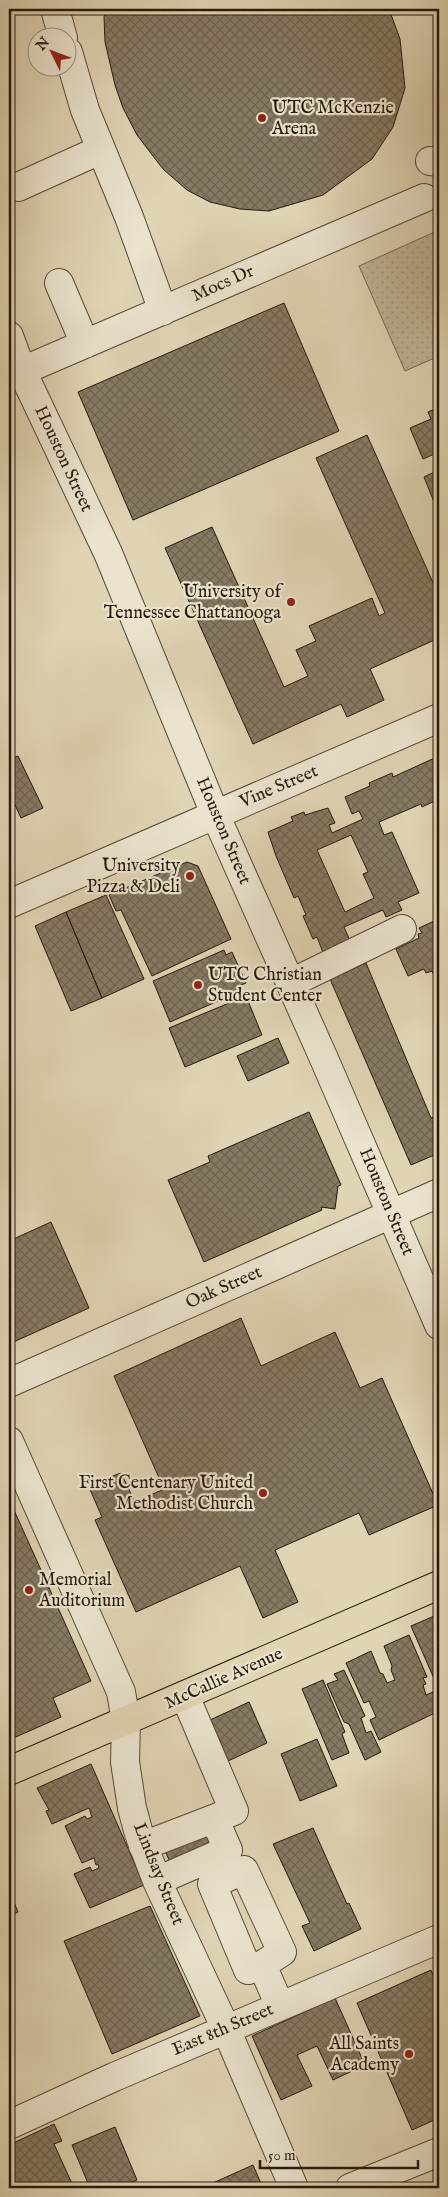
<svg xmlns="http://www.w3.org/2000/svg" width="448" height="2197" viewBox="0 0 448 2197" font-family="'IM FELL English',serif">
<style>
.park{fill:url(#park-dots);stroke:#736651}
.building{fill:url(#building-cross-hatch);stroke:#26190b;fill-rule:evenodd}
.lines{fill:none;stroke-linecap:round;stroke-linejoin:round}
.minor-casing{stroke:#544835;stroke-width:30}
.major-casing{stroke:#26190b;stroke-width:30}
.minor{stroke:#ebe3ce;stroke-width:28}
.major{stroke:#e0d4b4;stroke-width:28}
.poi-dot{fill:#8f2418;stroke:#ebe3ce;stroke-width:2}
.labels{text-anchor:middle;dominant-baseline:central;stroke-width:4.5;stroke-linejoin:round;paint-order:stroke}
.poi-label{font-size:18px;fill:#26190b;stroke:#ebe3ce;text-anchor:end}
.street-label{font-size:18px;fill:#26190b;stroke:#ebe3ce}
</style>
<defs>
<pattern id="park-dots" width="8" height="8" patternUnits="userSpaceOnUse" patternTransform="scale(1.25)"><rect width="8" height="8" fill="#c0b497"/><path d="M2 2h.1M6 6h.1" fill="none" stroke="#a59a81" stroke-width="1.8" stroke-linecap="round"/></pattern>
<pattern id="building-cross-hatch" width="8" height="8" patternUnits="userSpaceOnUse" patternTransform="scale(1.25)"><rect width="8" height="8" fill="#877a63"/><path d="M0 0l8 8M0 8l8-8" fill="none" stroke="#6e6350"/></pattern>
</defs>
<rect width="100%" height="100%" fill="#e0d4b4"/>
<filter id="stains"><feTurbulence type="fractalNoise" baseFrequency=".004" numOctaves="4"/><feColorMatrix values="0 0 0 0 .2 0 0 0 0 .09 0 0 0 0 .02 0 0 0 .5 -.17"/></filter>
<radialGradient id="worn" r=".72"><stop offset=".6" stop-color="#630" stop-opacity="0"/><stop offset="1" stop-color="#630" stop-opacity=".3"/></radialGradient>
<path class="park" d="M439,230V356L405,371L359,266Z"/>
<path class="building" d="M106,9H389L400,39L405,88L393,127L372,159L323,195L269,211L240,209L210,202L187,190L163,169L137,135L123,108L115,85L105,42L104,17Z
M284,303L339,431L133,520L78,392Z
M439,407V452L423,459L410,428L431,419L428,412Z
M367,435L439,596V638L370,669L384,700L347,717L341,704L253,744L165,548L212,527L284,687L308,676L296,650L316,641L309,626L372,598L379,616L385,613L316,458Z
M439,470V500L434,502L424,477Z
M18,756L43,808L21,818L9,792V760Z
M439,756V799L422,807L421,804L379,822L384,835L392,832L419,893L398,902L402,910L386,917L383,910L344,927L351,943L324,955L317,937L313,939L303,916L306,915L298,896L294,898L276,856L268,832L293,821L291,817L304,812L305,815L328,808L335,823L329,825L332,833L363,819L359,811L352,814L345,797L370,786L369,783L392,773L393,777ZM351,835L368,872L363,874L374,898L345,912L317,850Z
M187,862L198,866L231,939L152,976L121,910L116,911L109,895Z
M106,895L144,979L102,998L66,912Z
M66,912L102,998L71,1011L35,926Z
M434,921L436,926L439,924V976L435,978L432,971L426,973L424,969L408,976L396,949L419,938L418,934L422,933L419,928Z
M224,950L226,955L232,952L246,983L239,986L241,991L170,1022L153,981Z
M366,963L431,1118L439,1115V1153L411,1165L330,979Z
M246,996L262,1035L185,1067L169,1028Z
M278,1038L289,1063L248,1081L237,1056Z
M309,1112L341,1185L338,1186L335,1209L321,1207L322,1210L204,1262L168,1180L210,1162L208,1156Z
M51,1222L89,1308L9,1344V1241Z
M241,1318L261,1366L335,1332L360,1388L382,1378L438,1505L369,1535L359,1513L275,1550L298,1602L263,1618L240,1566L136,1612L95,1520L102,1517L88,1485L121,1473L135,1502L164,1489L114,1376Z
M9,1499L91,1681L53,1698L61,1717L9,1740Z
M439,1614V1690L411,1626Z
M409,1635L427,1677L423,1678L426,1684L423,1685L426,1695L433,1692L439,1711L379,1740L370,1720L376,1717L369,1701L364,1703L346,1663L371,1651L380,1673L383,1674L387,1683L395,1680L391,1670L392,1666L384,1646Z
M344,1670L365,1716L361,1718L366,1733L371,1731L381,1752L365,1760L349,1724L344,1722L327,1684L338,1680L334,1674Z
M323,1680L345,1732L342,1734L349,1753L332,1760L302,1689Z
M249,1702L267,1743L228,1761L210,1720Z
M317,1739L337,1786L300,1801L281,1754Z
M91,1764L144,1885L90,1908L74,1874L90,1867L92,1871L99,1868L98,1864L96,1865L94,1858L82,1863L65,1826L85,1816L87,1819L92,1817L89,1808L52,1824L46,1811L49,1810L37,1788Z
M209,1824L220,1848L173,1869L163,1846Z
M313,1828L347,1904L349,1903L361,1929L314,1951L302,1926L310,1923L273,1844Z
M9,1890L18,1912L9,1917Z
M150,1906L200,2016L112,2054L64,1941Z
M431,1970L439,1990V2118L412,2130L357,2003Z
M335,1998L365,2065L333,2080L317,2046L297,2055L312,2086L281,2100L252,2036Z
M54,2124L62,2141L54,2144L74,2188H9V2145Z
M115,2127L137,2180L117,2188H90L72,2145Z
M253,2165L263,2188H205L204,2187Z"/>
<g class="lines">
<defs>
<path id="minor" d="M55,9L63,38
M68,52L85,110L129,217L163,311
M430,161L439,162
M18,187L100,150
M59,283L85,344
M9,336L22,371L108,553L215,814L325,1061L439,1325
M22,371L424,198
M9,904L439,718
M291,983L402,929
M9,1383L439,1193
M9,1441L121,1692L126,1721L125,1762L132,1808L139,1834L157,1881L226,2029L294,2188
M143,1846L234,1811L185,1696
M157,1881L228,1850L215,1820
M262,1965L282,1952L244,1870L212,1884L248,1970L262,1965L280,2006
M9,2125L114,2077L439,1939
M350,2188L439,2152"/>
<path id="major" d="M9,1771L439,1585"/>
</defs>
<use href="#minor" class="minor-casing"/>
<use href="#major" class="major-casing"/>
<use href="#minor" class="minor"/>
<use href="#major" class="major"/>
</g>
<g class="poi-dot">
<circle cx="262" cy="118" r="5"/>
<circle cx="291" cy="602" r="5"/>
<circle cx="190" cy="876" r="5"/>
<circle cx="198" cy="985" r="5"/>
<circle cx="263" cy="1493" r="5"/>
<circle cx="29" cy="1590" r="5"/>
<circle cx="409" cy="2054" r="5"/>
</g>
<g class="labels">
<g class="poi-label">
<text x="272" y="108" text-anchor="start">UTC McKenzie<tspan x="272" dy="21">Arena</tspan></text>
<text x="281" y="592">University of<tspan x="281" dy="21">Tennessee Chattanooga</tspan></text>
<text x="180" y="866">University<tspan x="180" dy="21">Pizza &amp; Deli</tspan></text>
<text x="208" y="975" text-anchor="start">UTC Christian<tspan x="208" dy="21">Student Center</tspan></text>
<text x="253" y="1483">First Centenary United<tspan x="253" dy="21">Methodist Church</tspan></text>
<text x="39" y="1580" text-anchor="start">Memorial<tspan x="39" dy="21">Auditorium</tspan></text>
<text x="399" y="2044">All Saints<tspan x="399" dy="21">Academy</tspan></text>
</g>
<g class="street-label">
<text transform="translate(223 284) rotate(-24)">Mocs Dr</text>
<text transform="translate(63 459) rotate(65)">Houston Street</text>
<text transform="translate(279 787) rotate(-23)">Vine Street</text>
<text transform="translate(223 831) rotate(67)">Houston Street</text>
<text transform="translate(386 1202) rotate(67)">Houston Street</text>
<text transform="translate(224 1288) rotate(-24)">Oak Street</text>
<text transform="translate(224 1679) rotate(-24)">McCallie Avenue</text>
<text transform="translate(158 1874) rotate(68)">Lindsay Street</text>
<text transform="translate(223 2030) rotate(-23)">East 8th Street</text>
</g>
</g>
<rect width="448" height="2197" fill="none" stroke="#e0d4b4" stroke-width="30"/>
<rect x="10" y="10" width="428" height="2177" fill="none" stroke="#26190b" stroke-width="2.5"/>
<rect x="15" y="15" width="418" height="2167" fill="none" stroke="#26190b"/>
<g transform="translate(52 52) rotate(312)"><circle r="24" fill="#ebe3ce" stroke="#9c9280"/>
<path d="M0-4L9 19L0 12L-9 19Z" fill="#8f2418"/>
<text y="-8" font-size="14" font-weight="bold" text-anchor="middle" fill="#26190b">N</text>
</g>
<path d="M260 2160v8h158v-8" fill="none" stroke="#26190b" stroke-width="2.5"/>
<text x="268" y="2160" font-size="15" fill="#26190b" stroke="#ebe3ce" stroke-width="4" paint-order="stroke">50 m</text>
<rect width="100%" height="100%" filter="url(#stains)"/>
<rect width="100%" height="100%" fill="url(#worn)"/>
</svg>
